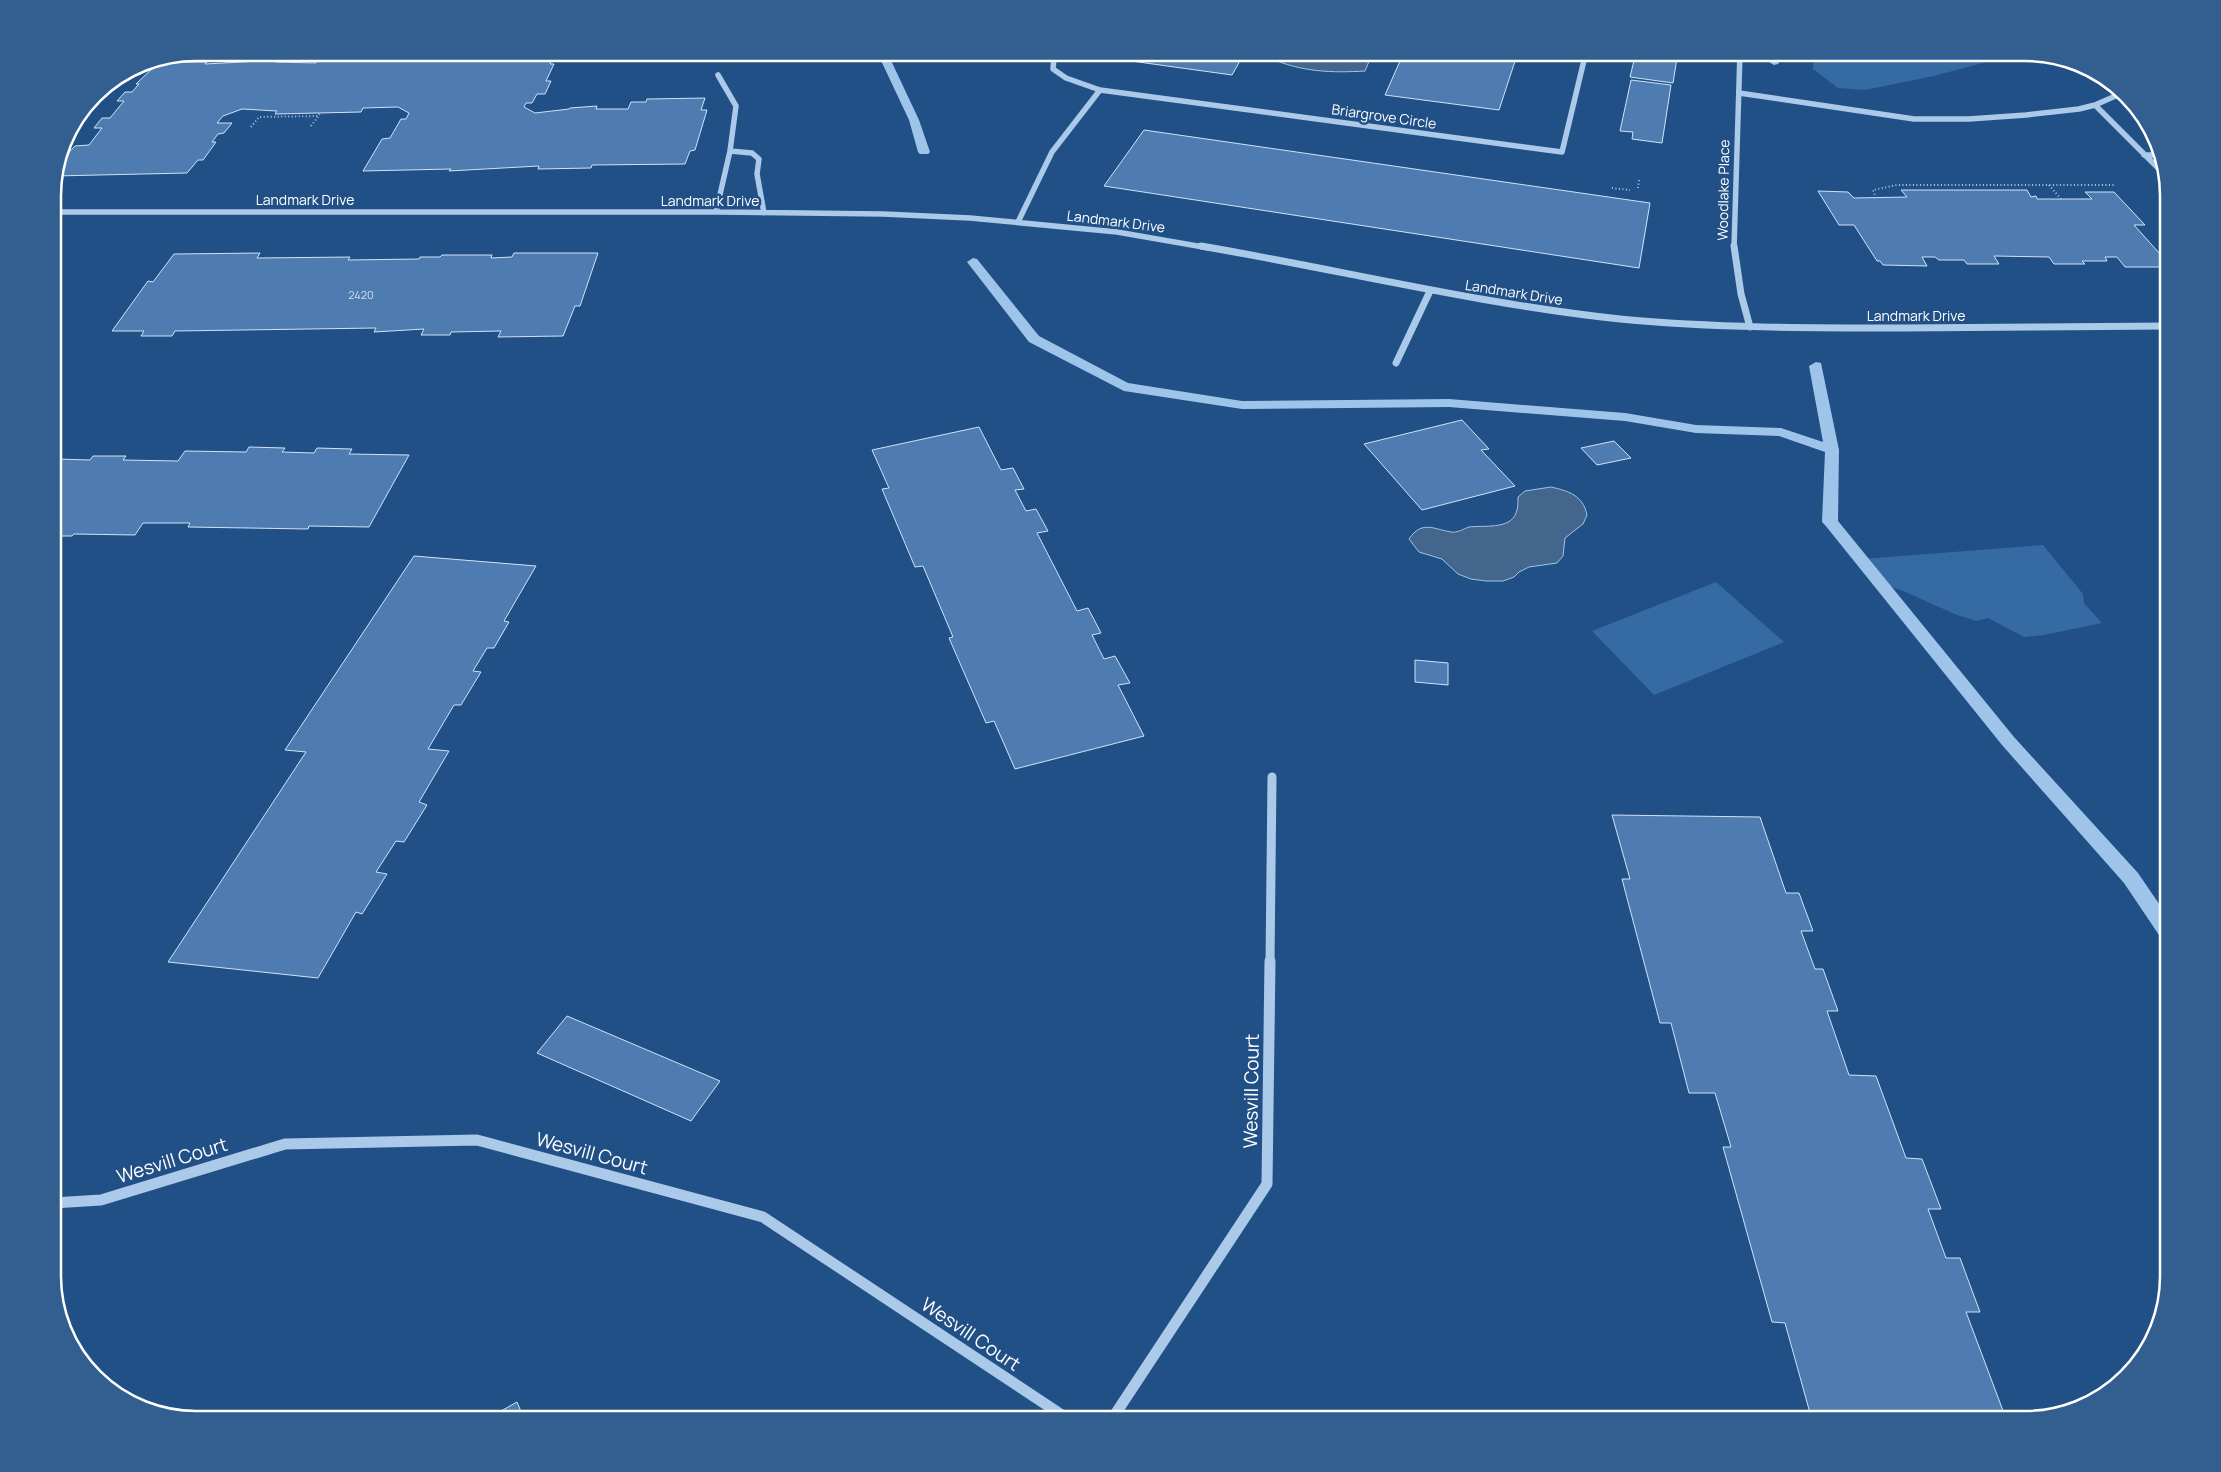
<svg xmlns="http://www.w3.org/2000/svg" width="2221" height="1472" viewBox="0 0 2221 1472" font-family="Manrope,sans-serif">
<style>
.green{fill:#356aa3}
.water{fill:#44668c;stroke:#9fc4ea}
.lines{fill:none;stroke-linecap:round;stroke-linejoin:round}
.stream{fill:#9fc4ea;fill-rule:evenodd}
.building{fill:#4e7cb0;stroke:#cfe3f7}
.path{stroke:#abc9e9;stroke-width:2;stroke-dasharray:1 2.5;stroke-linecap:butt}
.minor-far3{stroke:#abc9e9;stroke-width:5.5}
.minor-far2{stroke:#abc9e9;stroke-width:7}
.minor-far1{stroke:#abc9e9;stroke-width:9}
.minor{stroke:#abc9e9;stroke-width:11}
.labels{text-anchor:middle;dominant-baseline:central;stroke-width:5;stroke-linejoin:round;paint-order:stroke}
.far-number-label{font-size:11px;fill:#d3deeb}
.far-street-label{font-size:14px;fill:#fff;stroke:#215086}
.near-street-label{font-size:19px;fill:#fff;stroke:#215086}
.rim{fill:none;stroke:#fff;stroke-width:2.5}
</style>
<rect width="100%" height="100%" fill="#215086"/>
<path class="green" d="M2025,53L2031,54L1994,60L1934,76L1865,90L1838,88L1813,69L1814,53Z
M2043,545L2083,594L2084,603L2102,623L2044,635L2024,637L1988,618L1977,621L1957,615L1901,590L1884,585L1863,559Z
M1716,582L1784,642L1654,695L1592,631Z"/>
<path class="water" d="M1353,52L1370,59L1365,71C1332,73 1301,72 1270,58L1274,53Z
M1551,487C1568,491 1583,495 1587,515L1583,524L1565,538L1563,556L1557,563L1529,567L1519,572L1514,577L1503,581H1486L1471,579L1458,574L1442,559L1419,552L1409,539C1422,520 1433,529 1451,532C1458,533 1463,529 1469,527C1483,525 1510,530 1516,513C1518,509 1518,502 1518,497L1525,491Z"/>
<g class="lines">
<path class="stream" d="M877,52H887L919,120L930,152L928,154H920L918,152L909,120Z
M1775,52H1785L1778,64L1774,65L1769,62Z
M973,258L977,259L1039,336L1128,383L1242,401L1449,399L1625,413L1696,425L1781,428L1823,442L1809,366L1816,362L1821,363L1839,450L1838,521L2014,737L2138,873L2168,917V940L2161,938L2124,883L2002,745L1825,525L1822,522L1825,452L1779,436L1696,433L1625,421L1449,407L1242,409L1124,391L1029,342L967,262Z"/>
</g>
<path class="building" d="M1130,52H1245L1232,75L1124,60Z
M1404,52H1518L1499,110L1385,95Z
M1636,52H1678L1673,83L1630,77Z
M378,53L377,56L396,55L392,61H412L415,57H427L429,55L478,54L477,57L555,53L550,64H554L546,81H551L545,94H537L532,103H526L524,107L535,113L569,109L570,108L597,106L596,109H628L631,102H646L647,99L705,98L701,110H707L695,150L690,151L685,164L592,165L591,168L538,169L539,166L449,171L451,169L363,171L382,139L390,138L401,119H406L409,113L398,107L363,108L361,112L275,114L277,111L242,109L223,116L217,123H232L224,133L218,134L212,142H216L203,160H198L187,173L55,176L64,164L59,163L75,146L89,145L102,128H94L102,118H110L124,101H117L125,92H132L139,84H136L159,62H207L205,64L278,60L276,62L316,63L319,57Z
M1631,80L1671,85L1662,143L1632,139L1633,132L1620,131Z
M1144,130L1650,203L1639,268L1104,186Z
M1901,190H2027L2031,197L2036,196L2037,199H2092L2085,192H2114L2145,225H2134L2168,263V267H2125L2117,257H2105L2107,261H2082L2085,264H2054L2049,257L1994,256L1999,264H1967L1964,260H1939L1935,257H1922L1927,266L1883,265L1880,261H1877L1854,225H1839L1818,191L1848,192L1854,198L1907,197Z
M260,253L257,258L350,257L348,260L419,259L420,257H440L442,255H492L491,258L512,257L514,253H598L580,306H575L563,336L498,337L501,331L451,332L450,335H421L424,329L374,332L376,328L175,331L172,336H141L144,331H112L148,281L153,282L174,254Z
M1462,420L1489,449L1481,450L1515,486L1422,510L1364,444Z
M979,427L1001,470L1013,468L1024,489L1015,490L1026,511L1036,509L1048,531L1037,533L1077,611L1088,608L1101,633L1092,635L1104,659L1115,656L1130,683L1118,685L1144,736L1015,769L994,721L986,723L949,638L953,637L923,566L915,567L882,489L889,488L872,450Z
M1614,441L1631,458L1597,465L1581,448Z
M249,447L285,448L282,452L314,453L317,448L352,449L349,454L409,455L369,527L309,526L308,529L188,527L190,523H143L135,535L74,534L72,536H53V455H59L56,459L90,460L93,456H126L123,460L178,461L185,451L246,452Z
M414,556L536,566L504,621L509,622L494,648H487L473,671L481,672L461,705H454L428,749L449,751L419,802L427,805L404,842L396,841L376,872L387,874L362,914L356,912L318,978L168,962L306,752L285,750Z
M1415,660L1448,663V685L1415,682Z
M1612,815L1760,817L1786,893H1799L1813,931H1801L1815,969H1823L1838,1011H1827L1849,1075L1876,1076L1906,1158L1922,1159L1941,1209H1928L1946,1258H1960L1980,1312H1966L2005,1416L1810,1413L1785,1323L1772,1322L1723,1147H1731L1715,1093H1689L1671,1023H1660L1622,879H1630Z
M567,1016L720,1081L691,1121L537,1053Z
M517,1402L524,1419H487Z"/>
<g class="lines">
<path class="path" d="M88,105L102,90
M311,126L318,117
M251,127L259,117L318,116L320,113
M2049,185L2061,199
M1612,188L1630,190
M1638,188L1639,180
M1876,198L1873,190L1897,185H2116"/>
<path class="minor-far3" d="M1058,52L1054,57L1053,69L1066,78L1100,90L1562,152L1586,52
M1739,93L1914,119H1969L2026,115L2079,109L2095,105
M2120,94L2095,105L2163,173
M730,151L752,153L759,159L757,174L764,213
M2144,155H2159
M53,212H716L883,214L970,218L1117,232L1209,248
M716,212L730,151L736,106L718,75
M1018,222L1052,152L1100,90
M1734,248L1740,52"/>
<path class="minor-far2" d="M1201,246C1341,270 1479,304 1620,319C1715,328 1809,328 1904,328C1992,327 2080,327 2168,326
M1734,246L1741,294L1750,327
M1396,363L1430,291"/>
<path class="minor-far1" d="M1270,963L1272,777"/>
<path class="minor" d="M53,1203L101,1200L285,1144L477,1140L763,1217L1068,1419
M1112,1419L1267,1184L1270,961"/>
</g>
<g class="labels">
<g class="far-number-label">
<text x="361" y="294">2420</text>
</g>
<g class="far-street-label">
<text transform="translate(1384 116) rotate(8)">Briargrove Circle</text>
<text transform="translate(1723 190) rotate(-89)">Woodlake Place</text>
<text x="305" y="199">Landmark Drive</text>
<text x="710" y="200">Landmark Drive</text>
<text transform="translate(1116 221) rotate(7)">Landmark Drive</text>
<text transform="translate(1514 292) rotate(9)">Landmark Drive</text>
<text x="1916" y="315">Landmark Drive</text>
</g>
<g class="near-street-label">
<text transform="translate(1251 1091) rotate(-89)">Wesvill Court</text>
<text transform="translate(592 1153) rotate(15)">Wesvill Court</text>
<text transform="translate(172 1160) rotate(-17)">Wesvill Court</text>
<text transform="translate(971 1334) rotate(34)">Wesvill Court</text>
</g>
</g>
<path d="M0 0H2221V1472H0ZM196 61H2025A135 135 0 0 1 2160 196V1276A135 135 0 0 1 2025 1411H196A135 135 0 0 1 61 1276V196A135 135 0 0 1 196 61Z" fill="#335e90" fill-rule="evenodd"/>
<path class="rim" d="M196 61H2025A135 135 0 0 1 2160 196V1276A135 135 0 0 1 2025 1411H196A135 135 0 0 1 61 1276V196A135 135 0 0 1 196 61Z"/>
</svg>
